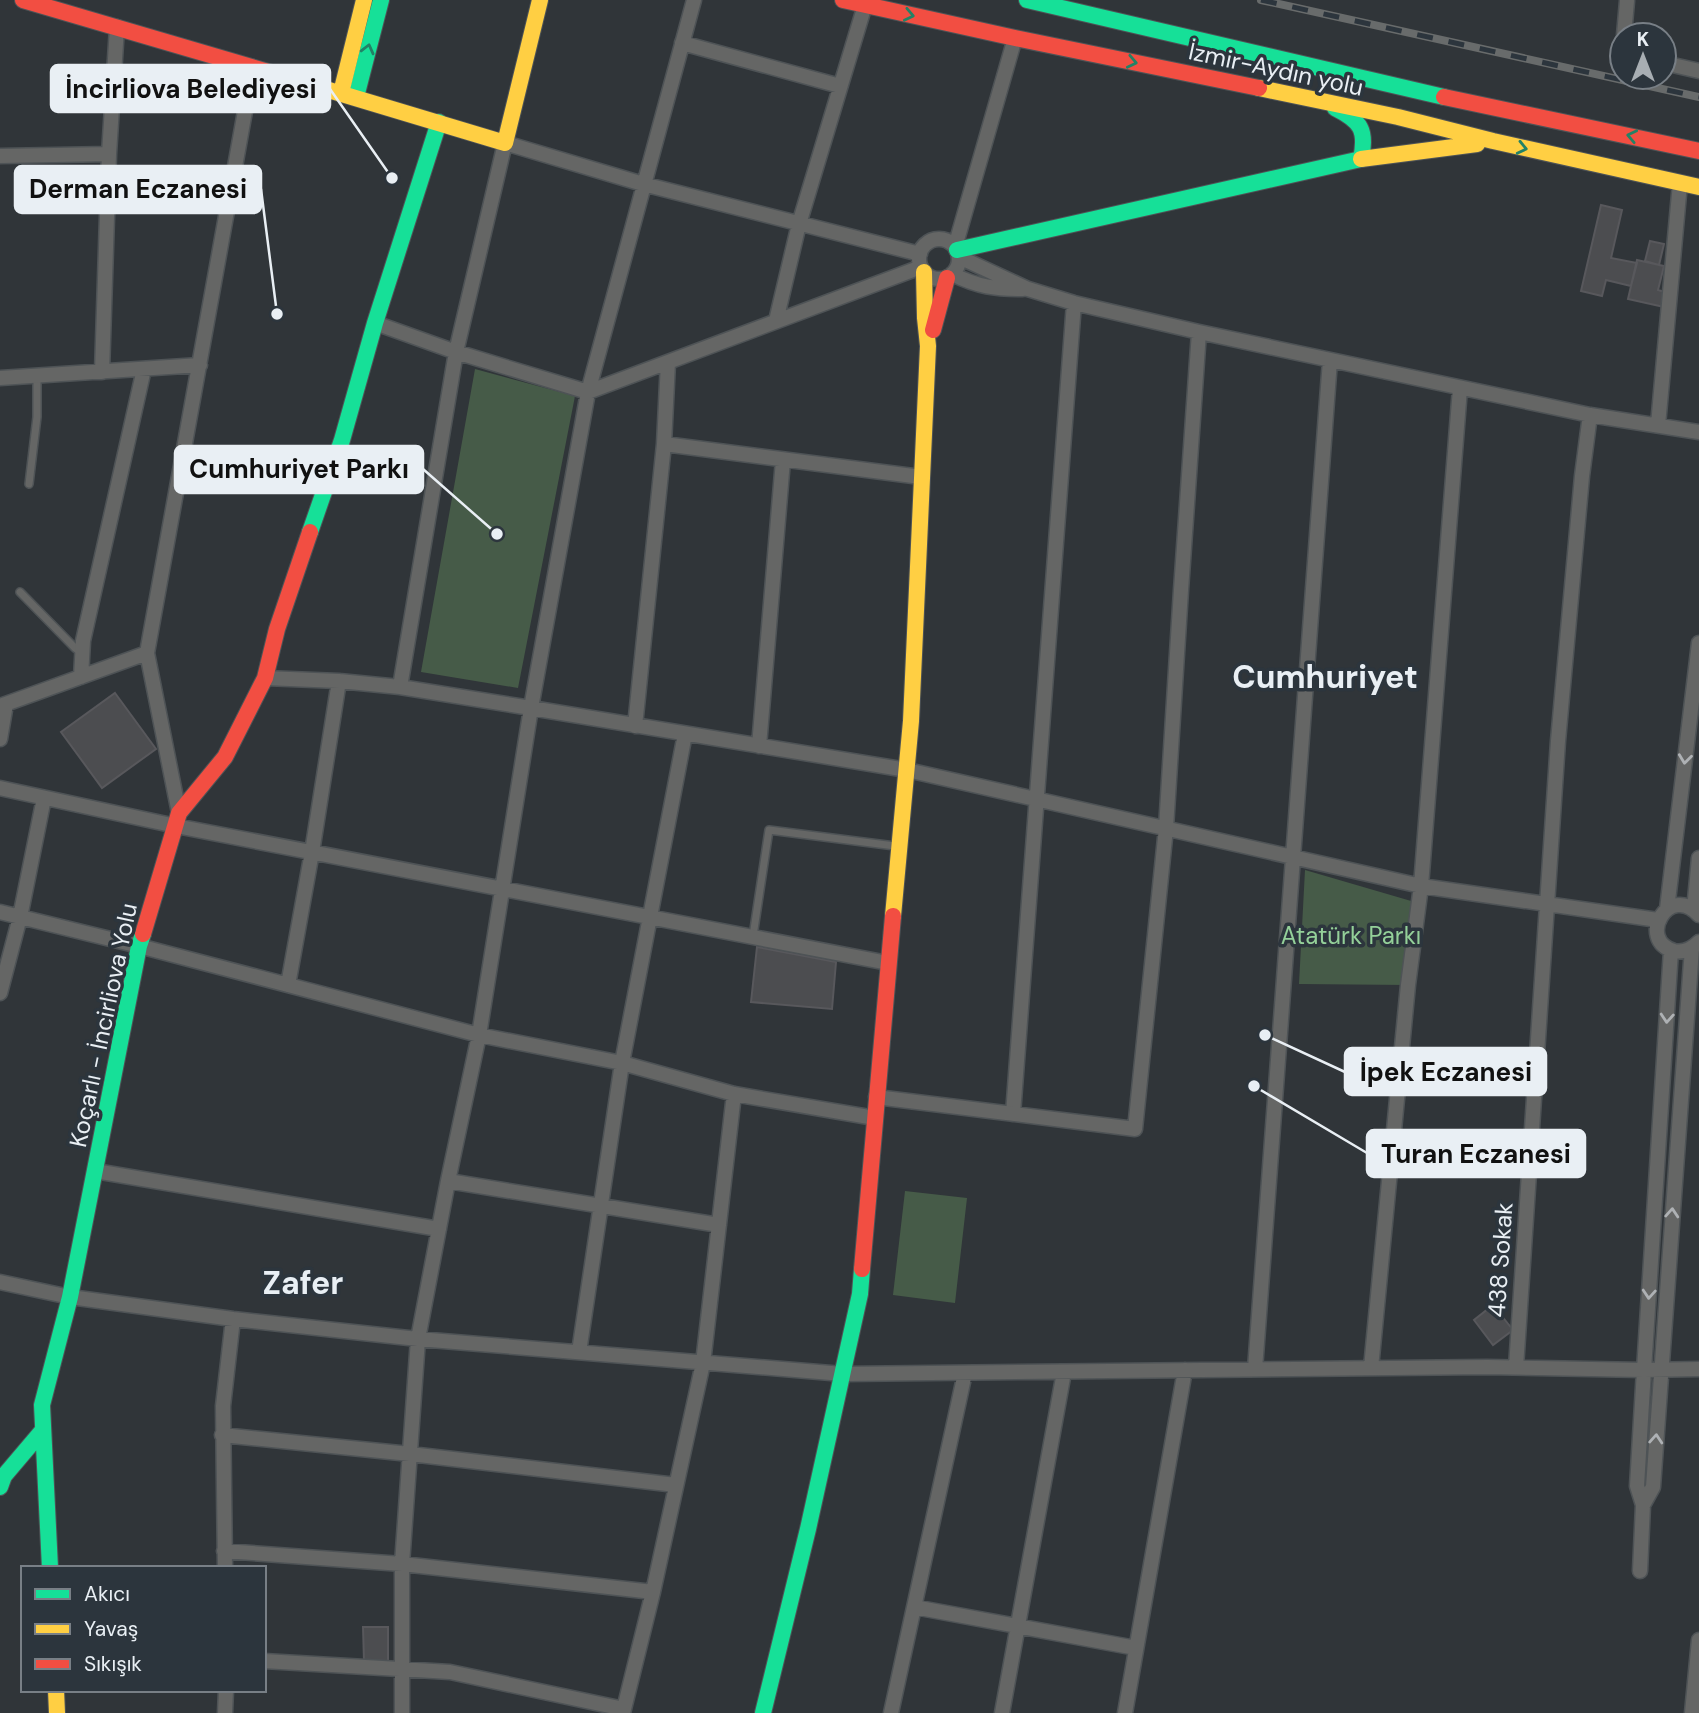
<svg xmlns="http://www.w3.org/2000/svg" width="1699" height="1713" viewBox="0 0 1699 1713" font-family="'DM Sans',sans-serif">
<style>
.green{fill:#465b48}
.building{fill:#4c4d50;stroke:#58585c;stroke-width:2}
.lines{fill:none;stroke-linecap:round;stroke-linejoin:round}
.lane-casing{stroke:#4e5356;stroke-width:10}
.street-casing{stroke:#4e5356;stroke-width:17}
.fast-casing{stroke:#4e5356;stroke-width:18}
.slow-casing{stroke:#4e5356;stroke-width:18}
.jam-casing{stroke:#4e5356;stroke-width:18}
.lane{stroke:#656665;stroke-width:7}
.street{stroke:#656665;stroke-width:14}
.fast{stroke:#16e098;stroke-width:16}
.slow{stroke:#ffcf43;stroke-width:16}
.jam{stroke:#f24e42;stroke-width:16}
.rail-casing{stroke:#686b6b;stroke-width:8}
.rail{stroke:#2c353d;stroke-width:5;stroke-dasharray:16;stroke-linecap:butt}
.oneway{stroke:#228266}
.oneway2{stroke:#aeb1b4}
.labels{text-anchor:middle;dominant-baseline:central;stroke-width:7;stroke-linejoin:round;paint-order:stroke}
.street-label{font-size:24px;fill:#e9eff4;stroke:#2c353d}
.park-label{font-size:24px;fill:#94d099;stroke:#2c353d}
.district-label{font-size:32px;font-weight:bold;fill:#e9eff4;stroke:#2c353d}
.leader{fill:none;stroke:#e9eff4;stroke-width:2.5}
.callout-dot{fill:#e9eff4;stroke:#2c353d;stroke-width:2.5}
.callout{fill:#e9eff4;stroke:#e9eff4;stroke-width:2.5}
.callout-label{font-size:26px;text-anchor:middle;font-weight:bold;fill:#111}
</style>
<rect width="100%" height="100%" fill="#303539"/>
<path class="green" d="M475,369L575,396L518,688L421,672Z
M1305,870L1418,903L1408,985L1299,984Z
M905,1191L967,1198L955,1303L893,1295Z"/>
<path class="building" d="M1601,205L1622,210L1611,258L1637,263L1631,286L1606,280L1602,296L1581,291Z
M1650,241L1664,244L1659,265L1645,261Z
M1637,260L1664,266L1658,290L1665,292L1664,307L1628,299Z
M115,693L156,749L102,788L61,732Z
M757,947L836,962L832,1009L751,1002Z
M1493,1305L1513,1330L1493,1345L1474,1320Z
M363,1627H388V1661H364Z"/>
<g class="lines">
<defs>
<path id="lane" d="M29,484L37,417V376
M20,592L75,648L81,652
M753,936L769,830L895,846"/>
<path id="street" d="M694,0L588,392L531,708L907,770L1421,886L1658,920
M1624,35L1627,1
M682,43L840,86
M1664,63L1699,71
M0,156L109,154
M919 259a20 20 0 1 1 40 0a20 20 0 1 1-40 0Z
M955,247L1015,38
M959,257L1028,289L1074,303L1199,332L1590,415L1699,432
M952,274C978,287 995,289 1023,289
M776,321L799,224L865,5
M375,323L456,352L588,392L921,267
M102,372L109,154L117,27
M0,378L200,365
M1658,425L1680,183
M664,444L921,477
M81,677L83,641L144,369
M265,678L339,681L400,687L531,708L479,1035L448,1181L418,1339L402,1564V1713
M400,687L456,352L505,143L643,184L920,254
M0,706L147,653
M635,726L664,444L668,362
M0,739L6,704
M759,746L783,460
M0,788L176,826L888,963
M179,813L147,653L253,67
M1667,909L1699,643
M1694,910L1699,858
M0,912L139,946L479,1035L622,1063L734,1094L875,1118
M1699,942C1692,949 1684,953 1674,951C1636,940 1669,882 1699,915
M288,985L312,852L339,681
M0,993L20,917L44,798
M876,1097L1135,1129L1166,828L1181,590L1199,332
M1013,1114L1074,303
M95,1171L439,1229
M448,1181L719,1225
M0,1282L70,1297L233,1319L418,1339L843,1374L1487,1367L1644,1370L1699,1369
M579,1352L622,1063L685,734
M1516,1367L1558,741L1582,476L1590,415
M1371,1368L1408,985L1421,886L1460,388
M1255,1369L1330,360
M222,1435L410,1454L676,1485
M1643,1505L1653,1487L1692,948
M224,1551L402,1564L653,1592
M225,1568L223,1406L233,1319
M1640,1571L1643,1505L1637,1486L1644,1370L1671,950
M914,1607L1136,1648
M264,1661L450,1672L624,1709
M225,1713L226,1690
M623,1713L653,1592L703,1363L734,1094
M891,1713L965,1373
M1002,1713L1064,1372
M1125,1713L1185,1370
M1692,1713L1699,1640"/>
<path id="fast" d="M1027,0L1444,97
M356,97L381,0
M1335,108C1361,121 1367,130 1361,159
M957,250L1361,159
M310,532L342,440L375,323L439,122
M0,1487L4,1476L43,1430
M50,1568L42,1405L70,1297L139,946L143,934
M763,1713L808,1529L860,1294L862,1269"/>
<path id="slow" d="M292,79L505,143L540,0
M1259,88L1398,117L1493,141L1699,187
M341,93L364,0
M1361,159L1477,144
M893,916L911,721L928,346L925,318L924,272
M56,1690L57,1713"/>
<path id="jam" d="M23,0L292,79
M843,0L1015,38L1259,88
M1444,97L1699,151
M933,330L947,278
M143,934L179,813L225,757L265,678L277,629L310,532
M862,1269L893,916"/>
</defs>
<use href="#lane" class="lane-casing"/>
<use href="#street" class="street-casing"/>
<use href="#fast" class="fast-casing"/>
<use href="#slow" class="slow-casing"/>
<use href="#jam" class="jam-casing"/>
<use href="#lane" class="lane"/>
<use href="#street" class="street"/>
<use href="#fast" class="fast"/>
<use href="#slow" class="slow"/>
<use href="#jam" class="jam"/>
<defs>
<path id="rail" d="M1261,0L1699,97"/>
</defs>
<use href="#rail" class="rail-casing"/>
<use href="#rail" class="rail"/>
</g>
<defs><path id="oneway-chevron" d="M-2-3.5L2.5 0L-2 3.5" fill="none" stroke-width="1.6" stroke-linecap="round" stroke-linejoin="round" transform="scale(1.75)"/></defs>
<g class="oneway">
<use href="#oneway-chevron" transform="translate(909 15) rotate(12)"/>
<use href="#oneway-chevron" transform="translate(368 49) rotate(-76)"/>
<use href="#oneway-chevron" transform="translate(1132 62) rotate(12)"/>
<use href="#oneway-chevron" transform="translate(1632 136) rotate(-168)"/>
<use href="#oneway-chevron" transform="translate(1522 148) rotate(13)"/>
</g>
<g class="oneway2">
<use href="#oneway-chevron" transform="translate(1685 759) rotate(97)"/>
<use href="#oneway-chevron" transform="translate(1667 1018) rotate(94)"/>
<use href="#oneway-chevron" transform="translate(1672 1213) rotate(-86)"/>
<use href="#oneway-chevron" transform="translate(1649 1294) rotate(94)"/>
<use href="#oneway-chevron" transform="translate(1656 1439) rotate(-86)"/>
</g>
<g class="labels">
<g class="street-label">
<text transform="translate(1276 69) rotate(12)">İzmir-Aydın yolu</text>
<text transform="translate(103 1025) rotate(-78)">Koçarlı - İncirliova Yolu</text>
<text transform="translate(1500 1260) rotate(-86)">438 Sokak</text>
</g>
<g class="park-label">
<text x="1351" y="935">Atatürk Parkı</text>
</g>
<g class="district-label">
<text x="1325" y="677">Cumhuriyet</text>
<text x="303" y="1283">Zafer</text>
</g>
</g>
<path class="leader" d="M392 178L330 89M277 314L261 189M497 534L423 469M1265 1035L1345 1072M1254 1086L1367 1153"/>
<g class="callout-dot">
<circle cx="392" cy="178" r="7"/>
<circle cx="277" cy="314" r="7"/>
<circle cx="497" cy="534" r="7"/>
<circle cx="1265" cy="1035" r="7"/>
<circle cx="1254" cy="1086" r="7"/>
</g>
<g class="callout">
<rect x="51" y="65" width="279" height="47" rx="7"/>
<rect x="15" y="166" width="246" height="47" rx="7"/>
<rect x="175" y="446" width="248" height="47" rx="7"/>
<rect x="1345" y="1048" width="201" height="47" rx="7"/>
<rect x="1367" y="1130" width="218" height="47" rx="7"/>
</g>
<g class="callout-label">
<text x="191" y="98">İncirliova Belediyesi</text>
<text x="138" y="198">Derman Eczanesi</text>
<text x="299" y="478">Cumhuriyet Parkı</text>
<text x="1446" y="1081">İpek Eczanesi</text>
<text x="1476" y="1163">Turan Eczanesi</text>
</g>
<rect x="21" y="1566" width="245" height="126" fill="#2c353d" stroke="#787f86" stroke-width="2"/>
<rect x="35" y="1589" width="35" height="10" fill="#16e098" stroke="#787f86" stroke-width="2"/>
<text x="84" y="1601" font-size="21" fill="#e9eff4">Akıcı</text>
<rect x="35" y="1624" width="35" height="10" fill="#ffcf43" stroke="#787f86" stroke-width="2"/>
<text x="84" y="1636" font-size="21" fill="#e9eff4">Yavaş</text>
<rect x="35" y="1659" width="35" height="10" fill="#f24e42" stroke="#787f86" stroke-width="2"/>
<text x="84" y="1671" font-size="21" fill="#e9eff4">Sıkışık</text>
<g transform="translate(1643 56)"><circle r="33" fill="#2c353d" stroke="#787f86" stroke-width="2"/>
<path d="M0-5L12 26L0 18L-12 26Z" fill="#a8aeb3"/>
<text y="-10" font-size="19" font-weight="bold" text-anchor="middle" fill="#e9eff4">K</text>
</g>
</svg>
